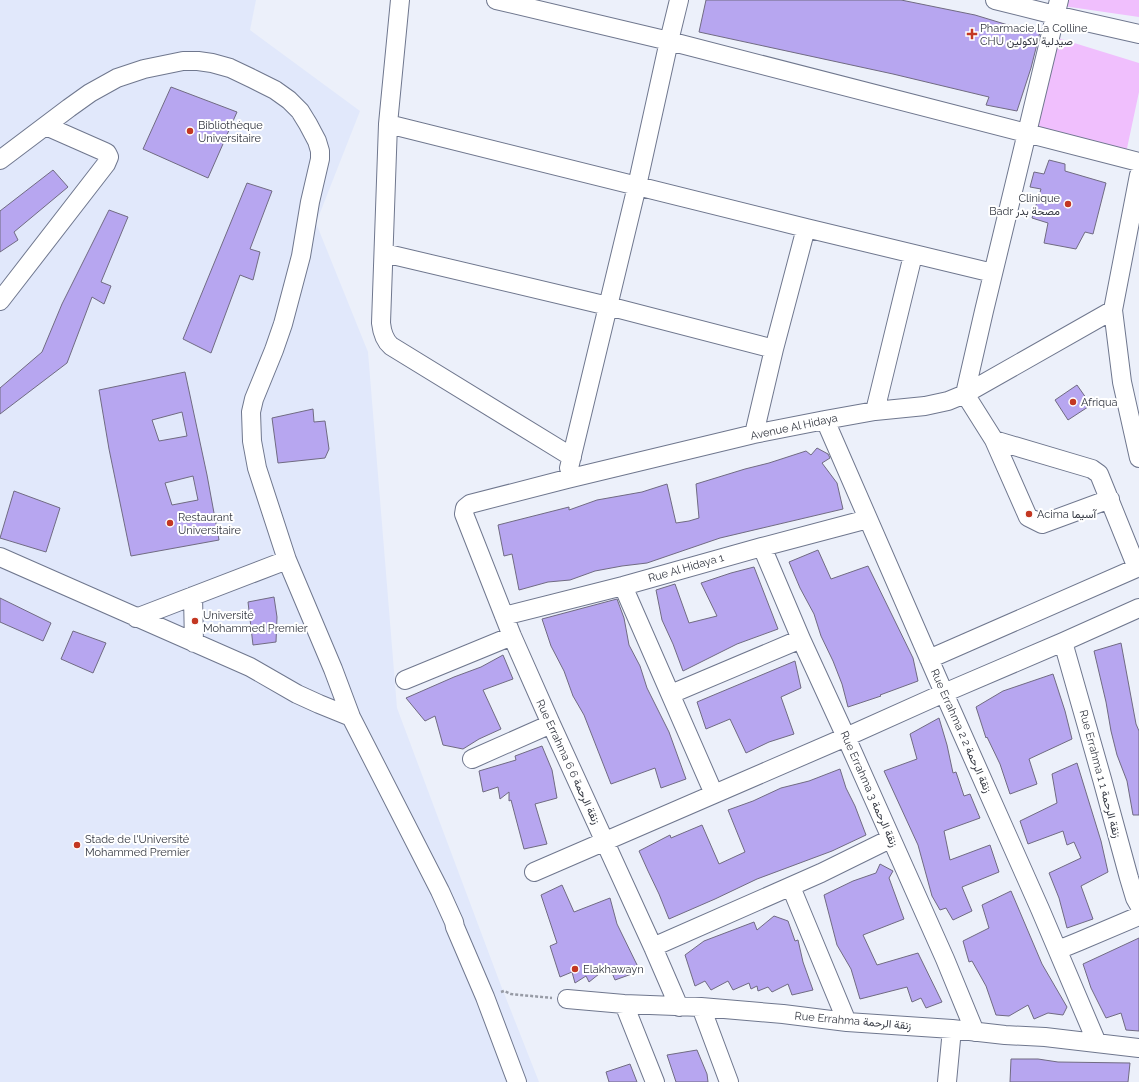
<svg xmlns="http://www.w3.org/2000/svg" width="1139" height="1082" viewBox="0 0 1139 1082" font-family="Raleway,Vazirmatn,sans-serif">
<style>
.built{fill:#e1e8fb}
.green{fill:#f0bffd}
.building{fill:#b7a6f0;stroke:#706b82;fill-rule:evenodd}
.lines{fill:none;stroke-linecap:round;stroke-linejoin:round}
.minor-casing{stroke:#6f778e;stroke-width:20}
.path{stroke:#979ba5;stroke-width:2.5;stroke-dasharray:3 2;stroke-linecap:butt}
.minor{stroke:#fff;stroke-width:18}
.poi-dot{fill:#c33722;stroke:#fff;stroke-width:1.5}
.labels{text-anchor:middle;dominant-baseline:central;stroke-width:4;stroke-linejoin:round;paint-order:stroke}
.poi-label{font-size:11px;fill:#333741;stroke:#fff;text-anchor:start}
.street-label{font-size:11px;fill:#333741;stroke:#fff}
</style>
<rect width="100%" height="100%" fill="#ecf0fa"/>
<path class="built" d="M0,0H256L250,30L360,111L316,223L368,352L397,708L500,983L539,1082H0Z"/>
<path class="green" d="M1065,0H1139V17L1063,6Z
M1058,38L1139,63V92L1126,153L1034,128Z"/>
<path class="building" d="M706,0H901L975,15L1008,25L1040,32L1031,68L1017,111L986,105L989,97L893,74L699,32Z
M171,87L237,112L208,178L143,149Z
M1049,160L1065,164V171L1106,183L1093,234L1085,232L1076,249L1044,243L1048,223L1032,218L1041,189L1030,187L1034,172L1044,174Z
M53,170L68,187L14,232L18,240L0,252V211Z
M247,183L272,191L250,249L260,252L253,280L240,275L211,353L183,339Z
M109,210L128,217L101,282L111,286L104,304L92,297L67,363L0,414V388L42,352L62,304Z
M185,372L207,475L219,540L131,556L109,449L99,390ZM182,412L187,436L159,441L152,420ZM193,476L198,500L172,505L165,483Z
M1077,385L1091,405L1068,420L1055,400Z
M313,409L314,422L325,421L329,449L325,458L278,463L272,418Z
M817,448L828,454L830,458L822,463L837,483L843,509L720,538L647,563L622,566L595,571L570,580L548,582L519,590L512,554L504,556L498,525L569,507V510L597,500L642,492L667,484L676,523L689,521L699,518L696,484L745,469L769,463L806,451L811,455Z
M14,491L60,508L46,552L0,538Z
M818,550L831,579L868,566L913,658L918,681L880,695L881,696L848,707L842,684L833,661L821,636L814,614L800,588L789,562Z
M754,567L778,629L737,644L683,671L673,644L662,620L656,590L675,584L689,623L717,616L701,583L731,573Z
M274,597L277,617L276,642L253,645L248,602Z
M0,598L51,623L43,641L0,622Z
M617,599L624,618L629,645L640,666L647,688L669,732L686,779L661,788L655,768L611,784L584,715L573,696L564,671L551,646L542,619Z
M73,631L106,643L93,673L61,659Z
M1121,643L1136,724L1139,731V815H1133L1127,781L1117,755L1111,731L1106,702L1094,651Z
M503,655L513,679L483,690L501,729L479,739L463,749L443,745L435,716L425,721L406,698L454,677L481,667Z
M795,661L801,688L781,697L794,734L769,742L746,753L730,719L706,729L697,702Z
M1053,674L1065,711L1072,739L1029,759L1037,784L1010,794L1000,764L987,737L986,738L976,707L1003,691Z
M939,718L947,745L953,773L956,772L964,796L970,794L980,818L944,831L950,860L990,845L999,872L962,887L972,911L953,920L946,908L940,910L932,896L918,845L884,771L917,759L910,734Z
M542,746L552,770L557,798L535,804L547,844L524,849L511,800L509,801V792L500,799L498,787L483,792L479,771L516,760L515,756Z
M1077,763L1101,841L1108,872L1081,886L1093,919L1067,928L1059,898L1049,873L1081,858L1074,842L1067,845L1063,831L1028,844L1020,821L1057,803L1052,774Z
M840,769L846,788L855,806L866,835L832,851L757,879L715,899L669,919L659,894L648,871L639,851L670,835L671,838L702,825L719,864L745,852L728,810L753,801L781,788L809,781Z
M880,864L893,871L889,878L904,919L863,935L877,965L918,953L942,1002L926,1008L921,998L912,1002L907,987L860,999L851,969L837,945L824,895L853,881L876,873Z
M562,885L574,912L610,898L617,924L640,971L615,980L609,966L589,982L586,976L575,983L572,972L560,977L550,946L557,943L541,895Z
M1011,891L1042,964L1067,1007L1063,1015L1048,1013L1034,1019L1028,1005L1009,1016L996,1015L986,986L972,961L969,962L963,941L989,928L982,905Z
M774,916L788,921L795,941L798,940L803,962L813,990L792,995L788,984L772,992L768,987L758,991L757,986L751,989L749,983L733,990L728,981L711,990L705,981L695,986L685,955L704,941L754,922L757,930Z
M1139,938V1031L1126,1030L1121,1013L1106,1018L1091,988L1083,964Z
M697,1050L707,1074L708,1082H676L667,1055Z
M1011,1059H1038L1058,1062L1130,1063L1128,1082H1010Z
M630,1064L637,1082H609L606,1072Z"/>
<g class="lines">
<defs>
<path id="minor" d="M400,0L388,124L381,323C382,332 384,340 391,346L572,457
M496,0L669,41L1139,162
M995,0L1055,15L1139,34
M1059,0L984,311L965,394L994,440L1028,517L1042,524L1110,499
M388,124L806,228L993,273
M0,160L69,108L90,93L117,78L144,69L183,61H198L212,63L230,68L253,79L275,90L289,100L300,111L308,124L317,141L320,151V159L310,202L301,256L283,324L274,350L254,399L251,412L252,441L257,468L287,560L333,669L351,717L440,891L454,922L455,927L485,997L517,1082
M1139,175L1113,310L1122,382L1139,458
M384,253L608,306L774,349
M0,301L106,164L109,157L107,153L105,152L46,126
M875,411L913,255
M825,420L944,693L1040,909L1097,1043
M754,434L774,349L806,228
M994,440L1092,469L1099,474L1137,568
M569,468L637,186L669,41L679,0
M762,547L801,639L846,737L945,959L975,1032
M0,557L250,667L297,694L319,704L351,717
M623,586L714,794
M193,596L194,643
M504,616L623,586L762,547L868,519
M136,618L287,560
M1063,642L1102,779L1129,878L1135,898L1139,905
M929,659L1139,567
M405,680L512,636
M671,694L801,639
M472,759L551,724
M534,872L846,737L944,693L1063,642L1139,608
M791,887L847,1022
M653,947L821,873L890,839
M1058,950L1080,941L1139,916
M567,999L624,1004L701,1007L783,1014L847,1022L952,1029L1005,1035L1045,1037L1139,1048
M624,1004L655,1082
M679,1007L653,947L551,724L512,636L464,514L465,508L470,504L567,479L754,434L825,420L875,411L925,406L948,401L965,394L1113,310
M701,1007L729,1082
M947,1082L952,1029"/>
</defs>
<use href="#minor" class="minor-casing"/>
<path class="path" d="M501,992L504,991L511,994L552,998"/>
<use href="#minor" class="minor"/>
</g>
<g class="poi-dot">
<path d="M970 28h4v4h4v4h-4v4h-4v-4h-4v-4h4z"/>
<circle cx="190" cy="131" r="4"/>
<circle cx="1068" cy="204" r="4"/>
<circle cx="1073" cy="402" r="4"/>
<circle cx="1029" cy="514" r="4"/>
<circle cx="170" cy="523" r="4"/>
<circle cx="195" cy="621" r="4"/>
<circle cx="77" cy="845" r="4"/>
<circle cx="575" cy="969" r="4"/>
</g>
<g class="labels">
<g class="poi-label">
<text x="980" y="28">Pharmacie La Colline<tspan x="980" dy="13">CHU صيدلية لاكولين</tspan></text>
<text x="198" y="125">Bibliothèque<tspan x="198" dy="13">Universitaire</tspan></text>
<text x="1060" y="198" text-anchor="end">Clinique<tspan x="1060" dy="13">Badr مصحة بدر</tspan></text>
<text x="1081" y="402">Afriqua</text>
<text x="1037" y="514">Acima آسيما</text>
<text x="178" y="517">Restaurant<tspan x="178" dy="13">Universitaire</tspan></text>
<text x="203" y="615">Université<tspan x="203" dy="13">Mohammed Premier</tspan></text>
<text x="85" y="839">Stade de l'Université<tspan x="85" dy="13">Mohammed Premier</tspan></text>
<text x="583" y="969">Elakhawayn</text>
</g>
<g class="street-label">
<text transform="translate(794 427) rotate(-12)">Avenue Al Hidaya</text>
<text transform="translate(686 568) rotate(-16)">Rue Al Hidaya 1</text>
<text transform="translate(961 731) rotate(66)">Rue Errahma 2 2 زنقة الرحمة</text>
<text transform="translate(568 762) rotate(65)">Rue Errahma 6 6 زنقة الرحمة</text>
<text transform="translate(1100 774) rotate(75)">Rue Errahma 1 زنقة الرحمة 1</text>
<text transform="translate(869 789) rotate(66)">Rue Errahma 3 زنقة الرحمة</text>
<text transform="translate(853 1021) rotate(5)">Rue Errahma زنقة الرحمة</text>
</g>
</g>
</svg>
